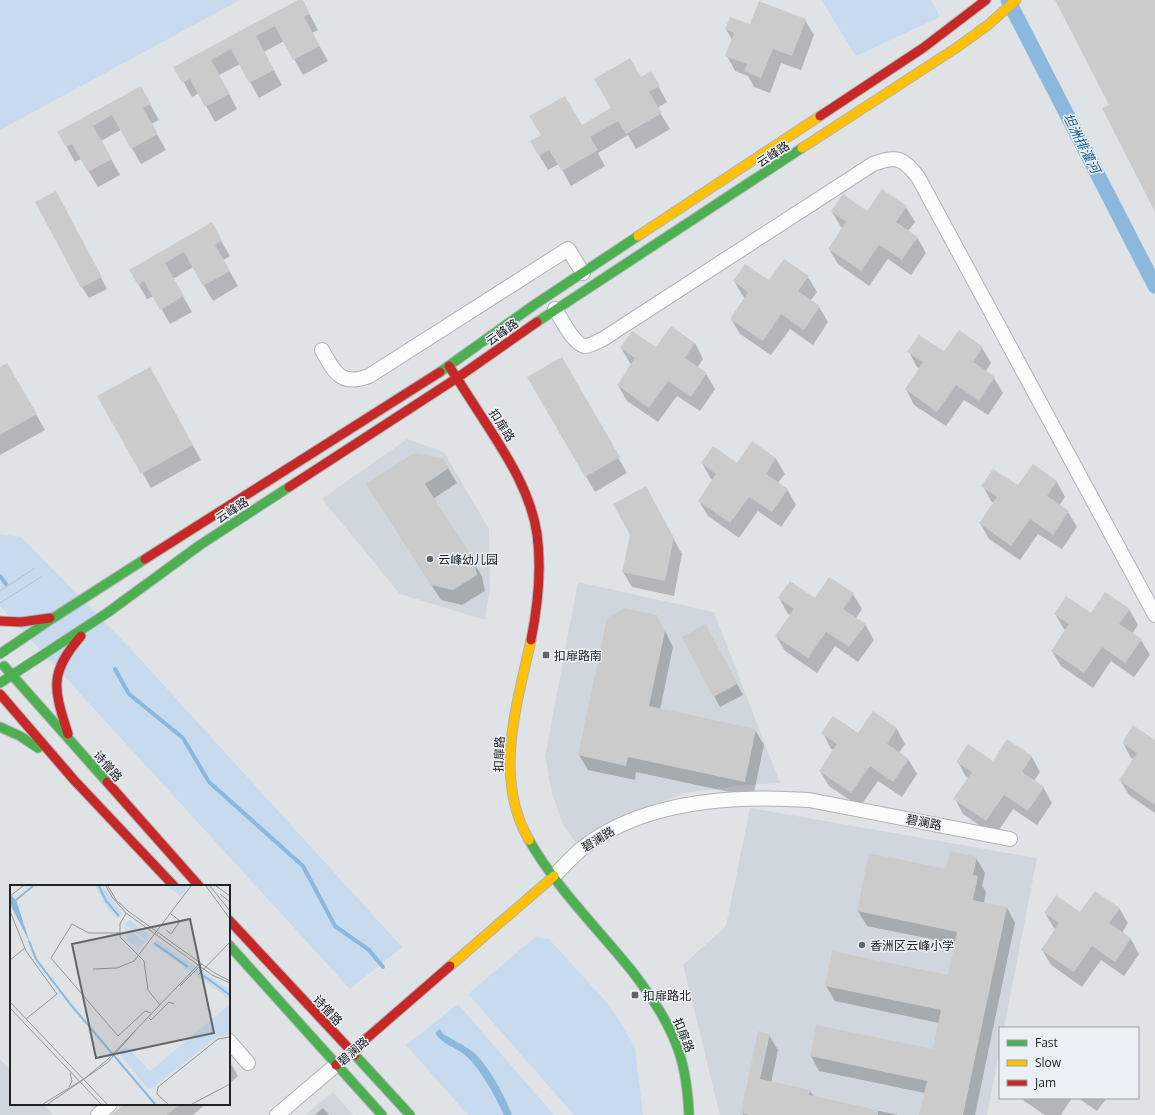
<svg xmlns="http://www.w3.org/2000/svg" width="1155" height="1115" viewBox="0 0 1155 1115" font-family="'Open Sans','Noto Sans SC',sans-serif">
<style>
.built{fill:#d0d6dd}
.green{fill:#c8dbee}
.water{fill:#8bb8dd}
.shadow{fill:#0003}
.lines{fill:none;stroke-linecap:round;stroke-linejoin:round}
.stream{stroke:#8bb8dd;stroke-width:4}
.canal{stroke:#8bb8dd;stroke-width:15}
.building{fill:#cccbcc}
.street-casing{stroke:#b0b2b4;stroke-width:16}
.fast-casing{stroke:#b0b2b4;stroke-width:11}
.slow-casing{stroke:#b0b2b4;stroke-width:11}
.jam-casing{stroke:#b0b2b4;stroke-width:11}
.street{stroke:#fafbfb;stroke-width:14}
.fast{stroke:#4caf50;stroke-width:9}
.slow{stroke:#ffc107;stroke-width:9}
.jam{stroke:#c62828;stroke-width:9}
.tram{stroke:#bfbfc0;stroke-width:1}
.poi-dot{fill:#636668;stroke:#ebf0f6;stroke-width:1.5}
.labels{text-anchor:middle;dominant-baseline:central;stroke-width:3;stroke-linejoin:round;paint-order:stroke}
.street-label{font-size:12px;fill:#202224;stroke:#ebf0f6}
.poi-label{font-size:12px;fill:#202224;stroke:#ebf0f6;text-anchor:start}
.water-label{font-size:13px;font-style:italic;fill:#145b8c;stroke:#ebf0f6}
.inset-river{fill:none;stroke:#8bb8dd;stroke-width:2}
.inset-road{fill:none;stroke:#939698;stroke-width:1}
.view{fill:#636668;fill-opacity:0.15;stroke:#636668;stroke-width:2}
.inset-edge{fill:none;stroke:#202224;stroke-width:2}
</style>
<rect width="100%" height="100%" fill="#e0e3e6"/>
<path class="built" d="M407,439L444,452L489,529L490,589L485,620L400,594L322,499Z
M578,582L714,612L780,783L736,786L684,793L603,825L576,843L563,824L552,794L545,756Z
M750,808L1037,858L1004,1028H1000V1048L987,1115H720L683,965L726,926Z
M0,1059L11,1071V1104H43L53,1115H0Z
M333,1092L353,1115H305Z"/>
<path class="green" d="M0,0H240L0,130Z
M821,0H931L940,17L856,56Z
M0,534L21,537L131,649L402,947L350,989L0,606Z
M535,937L549,939L610,1006L635,1047L643,1115H574L468,994Z
M458,1004L554,1115H468L406,1045Z"/>
<path class="water" d="M440,1029L443,1034C453,1040 464,1045 473,1052C487,1063 506,1098 512,1115H504C495,1096 481,1069 465,1055C455,1047 442,1044 435,1033Z"/>
<path class="shadow" d="M300,0H302L318,30L312,33L328,61L303,75L284,41L264,52L282,85L259,98L240,64L219,75L237,109L215,122L199,93L192,97L175,67Z
M805,20L814,35L801,70L781,63L770,93L754,87L748,76L735,71L727,56L732,40L726,29Z
M651,73L667,102L657,108L670,129L636,149L628,135L598,153L605,166L571,186L559,164L548,170L531,142L581,126L612,108L641,79Z
M140,87L159,120L151,124L166,150L141,164L121,130L101,141L120,175L98,187L81,159L75,162L59,133Z
M62,204L107,289L89,298L82,287Z
M906,207L915,222L908,231L917,237L926,253L911,275L888,259L869,286L838,264L829,249L843,228L841,227L832,212H867Z
M211,224L230,256L223,260L238,286L213,301L193,267L173,279L192,312L170,324L154,296L147,299L130,270Z
M808,277L817,292L810,301L819,307L828,322L813,345L790,329L771,355L740,334L731,319L745,298L743,296L734,281L769,282Z
M695,343L703,359L697,368L706,374L715,389L700,411L677,396L658,422L627,401L618,385L632,365L630,363L621,348L656,349Z
M982,348L991,363L985,372L994,378L1003,393L988,415L964,400L946,426L914,405L906,389L920,369L917,367L909,352L944,353Z
M561,358L627,473L595,492L528,377Z
M7,364L45,430L0,455V368Z
M158,383L201,460L151,488L99,396Z
M752,443L776,459L785,474L778,483L787,489L796,505L781,527L758,511L739,538L708,516L699,501L713,480L711,479L702,463L737,464Z
M448,468L457,483L433,499L482,576L485,591L462,605L441,600L376,499Z
M1057,482L1065,497L1059,506L1068,512L1077,527L1062,549L1038,534L1020,560L989,539L980,523L994,503L991,501L983,486L1018,487Z
M654,503L682,554L674,596L632,587L623,572Z
M829,578L853,594L862,609L856,618L865,624L874,640L858,662L835,646L817,673L785,651L776,636L791,615L788,614L779,598L815,599Z
M1129,609L1138,625L1132,634L1141,640L1150,655L1134,677L1111,661L1093,688L1061,666L1052,651L1066,631L1064,629L1055,614L1091,615Z
M665,631L673,647L660,710L755,730L764,745L753,797L636,772L635,780L588,770L579,755Z
M712,637L743,695L720,707L714,696Z
M873,713L897,729L905,744L899,753L908,759L917,774L902,797L878,781L860,807L829,786L820,771L834,750L831,749L823,733L858,734Z
M1008,741L1032,757L1040,772L1034,781L1043,787L1052,803L1037,825L1013,809L995,836L963,814L955,799L969,778L966,777L958,762H993Z
M1155,741V813L1129,795L1120,780L1134,759L1131,758L1123,743Z
M976,858L985,873L982,886L986,892L984,903L1007,908L1015,923L975,1115H920L925,1093L819,1071L811,1056L933,1050L939,1023L835,1001L826,986L949,976L955,944L867,926L858,911Z
M1119,908L1128,923L1122,933L1131,939L1139,954L1124,976L1101,960L1082,987L1051,965L1042,950L1056,930L1054,928L1045,913H1080Z
M769,1035L778,1050L771,1083L810,1091L814,1097L898,1115H743L742,1113Z
M229,1060L238,1076L229,1084Z
M1023,1098H1072L1061,1115H1045L1024,1101Z
M1078,1098H1107L1097,1111Z
M125,1104H206L193,1115H122Z
M323,1108L329,1115H315Z"/>
<g class="lines">
<path class="stream" d="M0,576L6,584
M115,669L129,694L183,738L209,782L303,866L335,926L369,950L383,967"/>
<path class="canal" d="M1008,0L1155,286"/>
</g>
<path class="building" d="M298,0H303L310,14L304,17L320,46L293,60L275,26L256,36L274,70L249,83L231,49L211,60L230,94L205,107L190,79L182,83L173,67Z
M1055,0H1155V212L1102,108L1109,105Z
M759,1L806,19L792,56L773,49L761,78L744,71L747,64L725,56L734,33L725,29L730,17L750,24Z
M630,58L641,77L651,71L660,86L649,92L662,113L626,134L618,121L590,137L598,150L562,171L549,150L539,156L530,141L541,135L529,116L565,96L582,125L611,108L594,79Z
M141,86L151,104L143,108L158,134L131,149L112,115L93,126L112,159L88,172L72,144L66,147L57,132Z
M882,189L907,206L896,222L918,237L902,260L879,245L861,271L828,249L846,222L831,211L843,194L867,211Z
M56,191L102,277L81,288L35,202Z
M212,222L222,240L215,245L230,271L203,286L184,252L165,263L184,296L160,310L144,281L138,285L129,270Z
M784,259L809,276L798,291L820,306L804,330L781,314L763,341L730,319L748,292L733,281L745,264L769,280Z
M671,326L695,343L685,358L707,373L691,397L668,381L649,408L617,385L635,358L620,348L632,331L656,347Z
M959,330L983,347L973,362L995,377L979,401L956,385L937,412L905,389L923,362L907,352L919,335L944,351Z
M562,357L620,457L585,477L527,377Z
M7,363L37,414L0,435V367Z
M150,367L193,445L141,474L97,396Z
M752,441L776,458L766,474L788,489L772,512L749,497L730,523L698,501L716,474L701,463L713,446L737,463Z
M414,453L443,459L449,468L425,484L474,560L477,575L453,590L431,585L366,484Z
M1033,464L1057,481L1047,496L1069,511L1053,535L1030,519L1011,546L979,523L997,497L981,486L993,469L1018,485Z
M646,486L674,538L665,581L622,572L630,535L613,504Z
M829,577L854,593L843,609L866,624L849,647L826,632L808,658L775,636L794,609L778,598L790,581L815,598Z
M1105,592L1130,609L1119,624L1142,639L1125,663L1102,647L1084,673L1051,651L1069,624L1054,614L1066,596L1091,613Z
M624,608L657,615L665,631L649,706L756,729L745,782L628,757L626,766L578,755L607,618Z
M706,624L737,684L713,697L682,637Z
M873,711L897,728L887,744L909,759L893,782L870,766L851,793L819,771L837,744L821,733L833,716L858,733Z
M1133,725L1155,740V805L1119,780L1137,753L1122,743Z
M1007,739L1032,756L1022,772L1044,787L1028,811L1004,795L986,821L953,799L972,772L956,762L968,744L993,761Z
M950,851L977,857L973,875L978,876L973,900L1007,907L963,1115H919L927,1081L810,1056L816,1025L933,1049L941,1010L825,986L832,951L948,975L957,932L857,911L869,853L946,869Z
M1095,891L1120,908L1109,923L1131,938L1115,962L1092,946L1074,972L1041,950L1059,923L1044,913L1056,895L1080,912Z
M758,1031L770,1034L760,1079L811,1090L809,1095L878,1110V1115H749L741,1113Z
M124,1104H180L167,1115H111Z"/>
<g class="lines">
<defs>
<path id="street" d="M555,309C561,318 574,345 585,346C590,346 598,341 603,339L873,164C897,155 903,158 918,177L1155,615
M322,350C334,372 341,387 369,376L568,249L583,273
M554,876C564,866 573,855 584,847C645,800 735,795 809,800L1010,839
M229,1041L248,1063
M98,1115L110,1104
M277,1115L336,1065"/>
<path id="fast" d="M537,322L802,148
M440,372L534,305L638,236
M0,654L50,620L145,559
M4,666L107,782
M0,683L107,613L200,545L289,487
M0,727L20,736L38,748
M529,840C555,886 598,929 632,971C651,996 669,1022 679,1052C686,1073 688,1093 689,1115
M229,945L382,1115
M355,1055L410,1115"/>
<path id="slow" d="M802,148L956,48L988,25L1016,0
M638,236L820,116
M529,840C493,778 517,705 531,640
M450,966L554,876"/>
<path id="jam" d="M820,116L923,48L986,0
M449,366C462,386 474,405 487,425C509,459 531,494 537,534C542,570 538,605 531,640
M289,487L457,378L537,322
M145,559L440,372
M0,621L21,622L50,618
M0,694L74,780L174,886
M68,734C54,689 48,674 81,636
M107,782L199,886
M229,920L355,1055
M336,1065L450,966"/>
</defs>
<use href="#street" class="street-casing"/>
<use href="#fast" class="fast-casing"/>
<use href="#slow" class="slow-casing"/>
<use href="#jam" class="jam-casing"/>
<use href="#street" class="street"/>
<use href="#fast" class="fast"/>
<use href="#slow" class="slow"/>
<use href="#jam" class="jam"/>
<path class="tram" d="M0,591L35,568
M0,603L41,577"/>
</g>
<g class="poi-dot">
<circle cx="430" cy="559" r="4"/>
<rect x="542" y="651" width="8" height="8" rx="2"/>
<circle cx="862" cy="945" r="4"/>
<rect x="631" y="991" width="8" height="8" rx="2"/>
</g>
<g class="labels">
<g class="street-label">
<text transform="translate(773 154) rotate(-33)">云峰路</text>
<text transform="translate(502 332) rotate(-35)">云峰路</text>
<text transform="translate(502 425) rotate(57)">扣扉路</text>
<text transform="translate(232 510) rotate(-33)">云峰路</text>
<text transform="translate(499 754) rotate(-88)">扣扉路</text>
<text transform="translate(108 766) rotate(49)">诗僧路</text>
<text transform="translate(924 822) rotate(11)">碧澜路</text>
<text transform="translate(598 839) rotate(-32)">碧澜路</text>
<text transform="translate(328 1010) rotate(47)">诗僧路</text>
<text transform="translate(684 1035) rotate(68)">扣扉路</text>
<text transform="translate(353 1051) rotate(-41)">碧澜路</text>
</g>
<g class="poi-label">
<text x="438" y="559">云峰幼儿园</text>
<text x="554" y="655">扣扉路南</text>
<text x="870" y="945">香洲区云峰小学</text>
<text x="643" y="995">扣扉路北</text>
</g>
<g class="water-label">
<text transform="translate(1082 143) rotate(63)">坦洲排灌河</text>
</g>
</g>
<g transform="translate(10 885)">
<rect width="220" height="220" fill="#e0e3e6"/>
<path d="M85,1H93L112,28L108,34L98,24ZM157,1H180L171,12ZM119,34L140,50L136,55L115,40ZM114,41L135,57L129,64L117,55ZM147,55L220,105V114L143,60ZM220,119V150L207,152L139,205L108,167L116,161L140,186Z" fill="#c8dbee"/>
<path d="M0,9L6,15L20,58L0,19Z" fill="#8bb8dd"/>
<path class="inset-river" d="M89,1L96,16L109,31M6,15L23,1M19,56L26,74L61,120L145,219M144,58L178,82M191,89L220,110"/>
<path class="inset-road" d="M96,1L102,12L116,28L202,90L220,98M98,1L106,15L118,26L203,87L220,96M196,1L220,34M200,1L220,26M206,1L220,11M210,9L220,17M0,11L13,1M0,26L16,66L47,109L16,134M116,28L110,39V52L134,76L138,105L150,120M156,45L161,49L170,36L161,29M110,48H79L62,39L41,73L108,151L135,126L141,128M0,75L15,63M83,84L107,83L124,76L181,1M188,90L220,57M170,101L192,79M0,117L97,219M0,123L91,219M139,133L141,135L159,117L164,119M59,202L62,196L60,188M33,219L74,194L97,175L190,78M38,219L97,178L125,146M158,219L147,209L148,202L208,154L220,152M182,219L220,199"/>
<path class="view" d="M180,34L204,148L86,173L62,59Z"/>
<rect width="220" height="220" class="inset-edge"/>
</g>
<rect x="999" y="1027" width="140" height="72" fill="#ebf0f6" stroke="#9a9ea2"/>
<rect x="1007" y="1040" width="20" height="6" fill="#4caf50" stroke="#9a9ea2"/>
<text x="1035" y="1047" font-size="12" fill="#202224">Fast</text>
<rect x="1007" y="1060" width="20" height="6" fill="#ffc107" stroke="#9a9ea2"/>
<text x="1035" y="1067" font-size="12" fill="#202224">Slow</text>
<rect x="1007" y="1080" width="20" height="6" fill="#c62828" stroke="#9a9ea2"/>
<text x="1035" y="1087" font-size="12" fill="#202224">Jam</text>
</svg>
